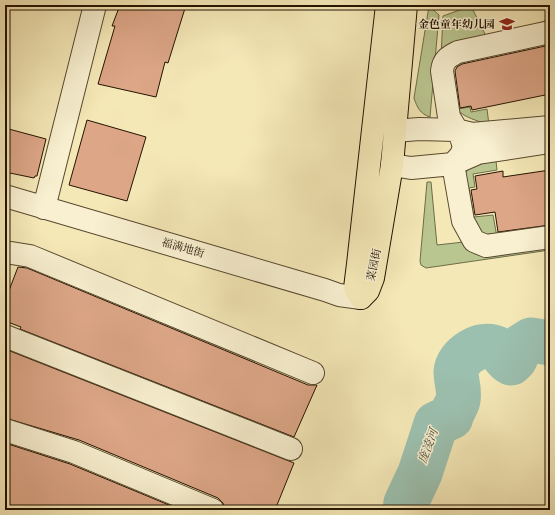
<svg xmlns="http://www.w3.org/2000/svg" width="555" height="515" viewBox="0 0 555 515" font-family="'IM FELL French Canon','Noto Serif SC',serif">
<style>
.green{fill:#bac68f;stroke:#6e6c48}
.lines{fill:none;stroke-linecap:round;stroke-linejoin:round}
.river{stroke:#9cc0af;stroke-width:45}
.building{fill:#dca687;stroke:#231300}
.minor-casing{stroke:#58482e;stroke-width:24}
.major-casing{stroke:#231300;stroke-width:24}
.minor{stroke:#f8f0d0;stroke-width:22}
.major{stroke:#f5e8b7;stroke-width:22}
.labels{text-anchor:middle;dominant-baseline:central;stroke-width:3;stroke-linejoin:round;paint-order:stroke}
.poi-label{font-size:11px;font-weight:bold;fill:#231300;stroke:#f8f0d0;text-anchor:end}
.street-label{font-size:11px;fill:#231300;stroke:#f8f0d0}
.water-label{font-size:12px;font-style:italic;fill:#4d503d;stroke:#f8f0d0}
</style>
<rect width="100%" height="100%" fill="#f5e8b7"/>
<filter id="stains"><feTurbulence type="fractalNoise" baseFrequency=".005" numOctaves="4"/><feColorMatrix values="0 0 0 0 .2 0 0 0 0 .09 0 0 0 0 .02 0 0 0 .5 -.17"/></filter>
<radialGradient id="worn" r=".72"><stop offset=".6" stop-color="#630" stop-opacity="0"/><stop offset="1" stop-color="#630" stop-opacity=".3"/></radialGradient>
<path class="green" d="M429,6L439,15L430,117C420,114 417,107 414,98Z
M471,6L487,38L505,36L550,19V26L441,57L443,16Z
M450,63L455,82L452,83L458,109L470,107L471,112L487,109L489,125C461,115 454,115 449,84C448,76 446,70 450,63Z
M496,161L497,170L473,174L475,187L469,188L474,217L493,215L497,237L476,234L462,178C470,163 480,164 496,161Z
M427,182H431L437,245L464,242L550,243V250L426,268L421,265L420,261Z
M546,324H550V336C529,337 522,333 510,354H507C500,344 495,341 483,340L508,335L525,329Z
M449,376L453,382L452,390L447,410L431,423L427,431C431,411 442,395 449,376Z"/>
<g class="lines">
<path class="river" d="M405,510L406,503L420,473L436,424L451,417C452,411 457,405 458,400C460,390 456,381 456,372C457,356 481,341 496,348C502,351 504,360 511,363L515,359L520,347L531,340L550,343"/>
</g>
<path class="building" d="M120,5H186L168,63L165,62L156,97L98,84L115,26H112Z
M550,45V94L472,110L471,106L460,108L455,71L457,67L462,64Z
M87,120L146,137L127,201L69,185Z
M5,128L46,139L37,176H35L34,178L5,172Z
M550,170V225L498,232L495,212L475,215L471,190L477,189L475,176L503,171V177Z
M18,267L27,268L308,385H317L294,437L20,329L21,327L5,321V301Z
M10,351L294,463L275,510H225L223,503L218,498L79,440L5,418V362Z
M5,443L70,464L181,510H5Z"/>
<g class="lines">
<defs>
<path id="minor" d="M550,32L458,52C448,57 443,60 442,71L449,117L461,137L464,147L461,155L453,164L463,221L474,241L486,246L550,237
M395,131L419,129L456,130L472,134L550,127
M392,165L411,168L453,164L478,153L550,142
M5,196L325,290L339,295L361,298
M44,208L95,5
M5,252L30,256L313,373
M5,336L291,449
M5,430L74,452L213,510"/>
<path id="major" d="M387,5L358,264L355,288L361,298L368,291L373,278L392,165L406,5"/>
</defs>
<use href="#minor" class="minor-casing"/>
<use href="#major" class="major-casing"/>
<use href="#minor" class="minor"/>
<use href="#major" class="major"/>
</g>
<defs>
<symbol id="school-bare" viewBox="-9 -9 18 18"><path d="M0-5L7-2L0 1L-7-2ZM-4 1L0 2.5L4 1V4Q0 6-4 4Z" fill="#8f2418" stroke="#f8f0d0" stroke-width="2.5" paint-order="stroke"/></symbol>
</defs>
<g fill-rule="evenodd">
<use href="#school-bare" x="496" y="13" width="22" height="22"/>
</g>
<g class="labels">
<g class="poi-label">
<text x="495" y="24">金色童年幼儿园</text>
</g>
<g class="street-label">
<text transform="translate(183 248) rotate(16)">福满地街</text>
<text transform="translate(374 265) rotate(-78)">菜园街</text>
</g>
<g class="water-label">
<text transform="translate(428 446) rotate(-70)">庞凌河</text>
</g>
</g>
<rect width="555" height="515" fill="none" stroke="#f5e8b7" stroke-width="20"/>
<rect x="6" y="6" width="543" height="503" fill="none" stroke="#231300" stroke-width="2"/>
<rect x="10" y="10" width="535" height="495" fill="none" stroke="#231300"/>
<rect width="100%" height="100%" filter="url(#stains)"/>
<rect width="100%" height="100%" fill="url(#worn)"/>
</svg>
